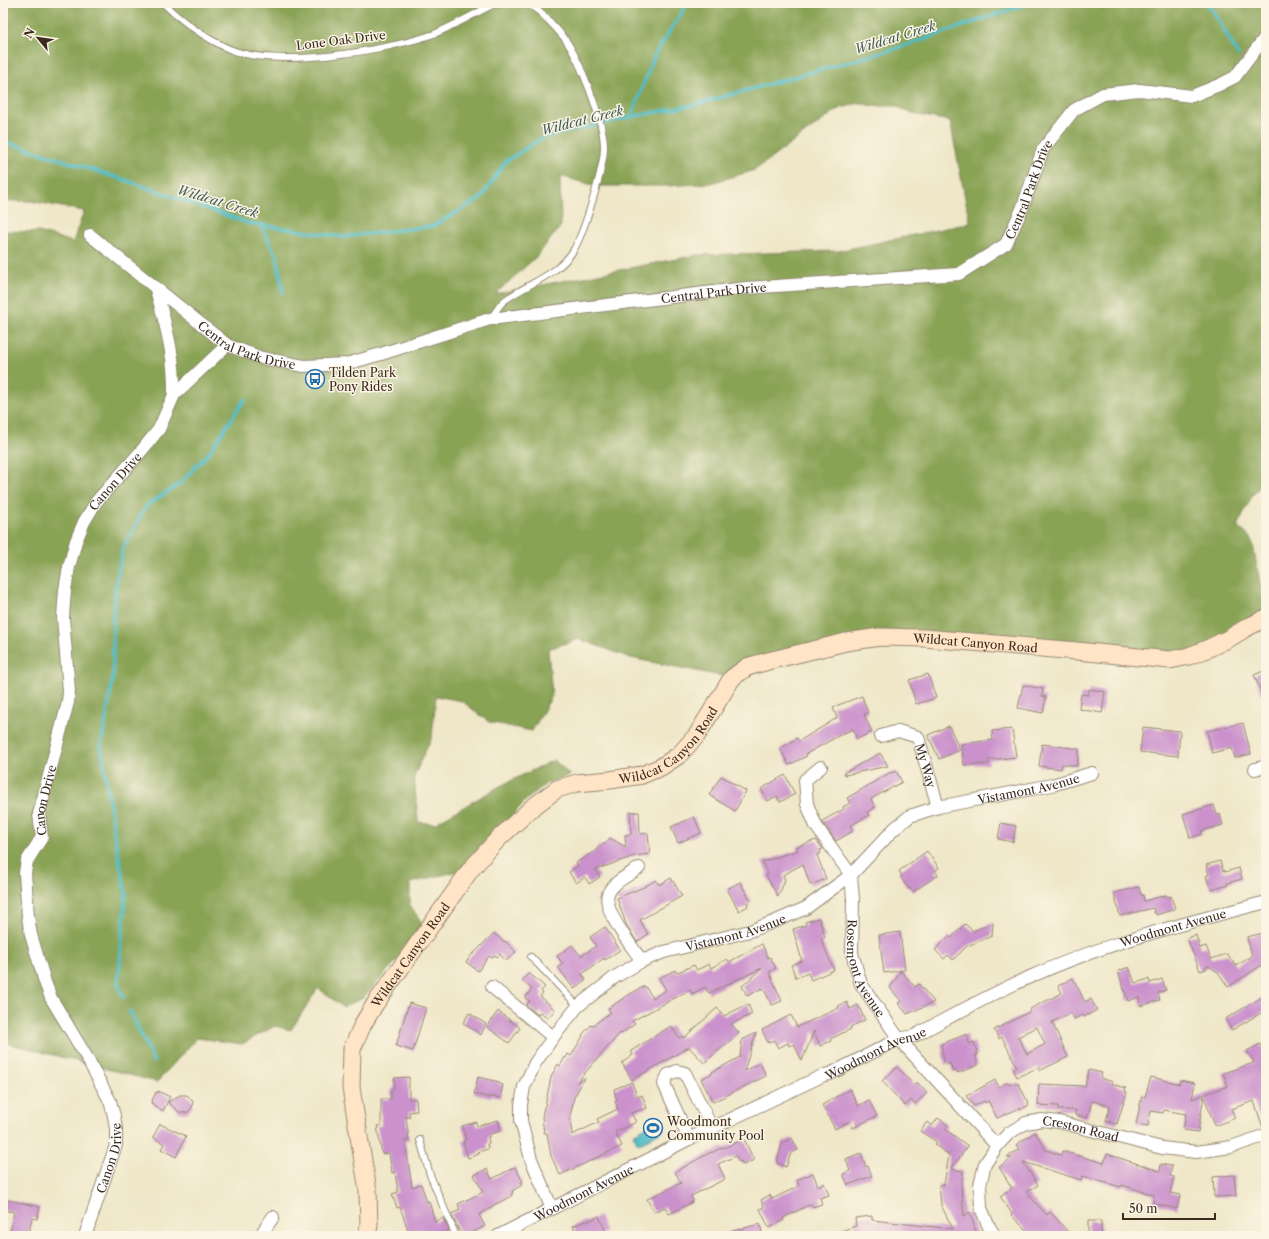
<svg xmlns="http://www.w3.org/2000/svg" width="1269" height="1239" viewBox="0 0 1269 1239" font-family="'Libre Caslon Text',serif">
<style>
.forest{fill:#89a355;stroke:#62663a;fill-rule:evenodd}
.water{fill:#4dbbc3;stroke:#447270}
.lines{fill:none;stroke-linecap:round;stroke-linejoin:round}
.stream{stroke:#4dbbc3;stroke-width:3.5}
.building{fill:#ca91cc;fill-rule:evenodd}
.lane-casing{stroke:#958873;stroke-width:8}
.street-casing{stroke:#958873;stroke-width:14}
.secondary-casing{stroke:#958873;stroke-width:19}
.lane{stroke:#fff;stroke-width:6}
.street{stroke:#fff;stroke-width:12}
.secondary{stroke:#ffe4c6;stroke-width:17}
.labels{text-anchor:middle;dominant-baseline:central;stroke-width:3;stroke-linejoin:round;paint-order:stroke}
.street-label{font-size:12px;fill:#3b2a1e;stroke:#fcf5e5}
.poi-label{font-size:12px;fill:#3b2a1e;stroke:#fcf5e5;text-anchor:start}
.water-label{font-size:13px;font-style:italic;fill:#415d58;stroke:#fcf5e5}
</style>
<rect width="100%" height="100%" fill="#fcf5e5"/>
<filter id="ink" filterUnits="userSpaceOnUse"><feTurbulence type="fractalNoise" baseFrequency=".025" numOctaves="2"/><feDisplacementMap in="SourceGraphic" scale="8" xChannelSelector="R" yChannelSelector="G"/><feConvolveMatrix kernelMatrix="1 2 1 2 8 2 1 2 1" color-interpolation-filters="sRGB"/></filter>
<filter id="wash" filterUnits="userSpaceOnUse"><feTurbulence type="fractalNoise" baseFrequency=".012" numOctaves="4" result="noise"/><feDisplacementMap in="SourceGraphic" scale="16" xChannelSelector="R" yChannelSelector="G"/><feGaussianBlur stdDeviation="0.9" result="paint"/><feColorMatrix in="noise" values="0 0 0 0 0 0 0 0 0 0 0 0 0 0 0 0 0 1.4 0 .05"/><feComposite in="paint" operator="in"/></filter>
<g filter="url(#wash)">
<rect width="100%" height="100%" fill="#efe7c8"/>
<path class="forest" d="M3,3H1266V479L1252,496L1237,526L1252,539L1266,617L1189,656L880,637L732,678L631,658L579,639L548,649L552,696L532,731L489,722L462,701L436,696L432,737L414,776L418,822L434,824L502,785L554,760L570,775L547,783L527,799L463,870L410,883V905L424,926L414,941L363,998L343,1007L318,988L291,1030L275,1026L242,1044L197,1038L157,1082L3,1042V231L39,232L73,242L84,211L30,201H3ZM859,103L873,106H895L918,115L950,121L970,223L838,251L697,255L495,294L536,257L561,226L560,176L596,186H668L711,183L755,170L838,109Z"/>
<path class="water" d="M656,1115L663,1131L638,1144L633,1134L650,1125L648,1119Z"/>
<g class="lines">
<path class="stream" d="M1206,3L1218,19L1238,55
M631,117L655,54L688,3
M3,141L137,184L248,223L343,237L433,226L481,198L506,161L544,137L631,117L698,104L898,48L1030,3
M261,225L277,257L283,293
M124,997L118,985L126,893L115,838L101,746L113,678V618L115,590L123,548L146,506L178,485L208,454L245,399
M130,1011L154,1062"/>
</g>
<g id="blocks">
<path class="building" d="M1266,670V704L1254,675Z
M928,674L936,698L916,704L909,680Z
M1023,685L1043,689L1042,696L1046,697L1043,713L1018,708Z
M1089,689L1105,692L1102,713L1079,709L1081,694L1088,695Z
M862,696L868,713L864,714L872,732L857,739L853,729L840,735L806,754L807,756L789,765L780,749L797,738L799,741L837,718L833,707Z
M1243,723L1251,754L1235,758L1232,748L1212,753L1207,731Z
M949,726L960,750L939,759L928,735Z
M1143,727L1180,731L1178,756L1140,752Z
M1012,729L1016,757L988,760L989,764L964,765L961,744L993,740L992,731Z
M1042,744L1079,749L1077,766L1062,764L1061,769L1039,766Z
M880,753L888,766L845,775L844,773Z
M896,771L902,782L871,799L875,807L867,812L869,815L850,826L853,831L836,841L822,821L844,809L843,807L850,803L847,798L891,772L892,773Z
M785,775L795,794L780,802L777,796L768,801L761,789Z
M721,776L746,791L735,811L709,795Z
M1214,805L1217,815L1220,814L1223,825L1201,831L1202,834L1190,838L1183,814Z
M630,812H639L640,834L648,833L650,854L634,856L595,870L600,877L589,884L585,877L576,883L569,872L578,866L576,863L598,849L597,847L605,844L610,838L626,847L625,835L631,834Z
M694,817L701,833L678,843L671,827Z
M1001,823L1016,826L1013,842L998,839Z
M816,840L823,849L820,850L821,853L817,855L826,879L810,885L803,864L783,875L785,880L778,897L766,875L768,874L762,862L798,850L796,847Z
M927,851L939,868L935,871L938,875L913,892L910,888L909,889L901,878L902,876L899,871Z
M1220,861L1223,871L1225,870V872L1239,868L1242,879L1227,883L1228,885L1211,890L1206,876L1209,875L1206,865Z
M671,878L682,896L640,920L648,934L637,942L626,924L617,898L644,887L656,880L659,885Z
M740,882L751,901L747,903L748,906L739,911L727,889Z
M1139,887L1141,895H1143L1144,901L1166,895L1167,897L1171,896L1175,909L1156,915V912L1154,913L1153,908L1120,916L1114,893Z
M819,918L825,937L821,939L834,970L811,980L808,973L796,978L791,965L802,961L793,929L806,925L805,922Z
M993,923L992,936L967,946L953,960L948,955L944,959L935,950L949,936L951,938L965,924L973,931Z
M605,927L620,950L605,960L604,958L582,974L586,980L574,989L558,967L563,964L557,956L572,945L581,956L596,946L590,937Z
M900,932L905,970L884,973L879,935Z
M494,933L504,942L505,941L516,952L506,961L500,954L497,957L495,955L491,958L489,956L478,971L466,962L473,953V954Z
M1263,933L1264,941H1266V964L1262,965L1228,987L1218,972L1208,966L1206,967V969L1200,971L1187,938L1196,935L1200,948L1206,946L1211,959L1227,954L1236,966L1252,956L1247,937Z
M762,944L768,958L770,957L776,968L769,972L782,1001L772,1005L763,988L747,996L742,986L762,968L709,993L705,987L692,994L690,990L632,1021L635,1024L621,1034L620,1033L577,1082L585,1078L574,1097L570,1118L572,1135L599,1122L597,1119L618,1109L615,1101H617L614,1089L632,1082L637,1097L642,1095L647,1108L631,1113L636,1122L615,1132L622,1146L560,1175L551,1156L547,1133H544L542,1117L544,1107L545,1106L551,1077L558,1064L560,1066L565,1057L566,1058L568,1054L571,1056L583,1036L582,1035L591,1025L592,1026L611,1012L608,1009L625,997L645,986L653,998L666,990L659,978L675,970L676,973L694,965L697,970L709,964L711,968L727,959L729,962Z
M1129,967L1135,983L1149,979L1150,983L1162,979L1166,990L1158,993L1160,1000L1141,1006L1139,997L1128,1001L1118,971Z
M901,971L915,987L919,984L934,1002L907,1014L898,1003L901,1001L890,988Z
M529,973L545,987L541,991L543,993L540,996L555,1010L548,1018L540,1012L538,1015L526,1005L530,1001L525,998L532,989L522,981Z
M1073,978L1085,1002L1091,999L1097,1010L1084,1017L1083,1015L1074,1019L1071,1013L1052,1022L1068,1057L1039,1071L1040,1067L1017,1077L1013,1069L1017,1067L1002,1037L999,1039L994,1030L1031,1011L1030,1009L1062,993L1058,986ZM1037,1027L1045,1044L1027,1054L1018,1037Z
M1266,995V1010L1232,1030L1225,1019Z
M847,1002L850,1009L858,1005L865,1020L850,1027L851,1029L830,1039L831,1041L820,1046L814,1031L802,1061L794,1044L789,1046L788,1043L778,1048L774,1040L768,1043L762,1030L791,1015L797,1027L839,1008L838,1006Z
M409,1003L426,1008L413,1051L396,1046Z
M748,1004L752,1014L731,1024L739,1033L704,1063L689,1047L632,1080L622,1063L633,1055L631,1051L671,1026L679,1038L683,1036L684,1038L717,1008L724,1016Z
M498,1011L520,1028L509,1043L487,1027Z
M469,1013L486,1024L481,1035L463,1023Z
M756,1033L744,1071L760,1063L766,1076L713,1102L701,1079L713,1073L712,1072L740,1057L742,1040Z
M967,1034L969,1044L974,1042L978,1055H975L978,1065L958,1073L957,1071L953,1072L950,1063L945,1065L941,1044Z
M1260,1044L1266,1054V1128H1263L1254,1101L1231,1109L1235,1118L1215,1126L1204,1096L1198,1132L1183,1130L1186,1114L1164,1110L1163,1113L1151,1111L1148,1126L1136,1124L1142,1096L1145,1097L1151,1077L1180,1084V1080L1195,1083L1192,1099L1228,1086L1223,1073L1254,1063L1247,1051Z
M897,1067L914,1085L917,1082L927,1093L915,1104L911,1100L905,1106L882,1081Z
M1089,1070L1102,1073L1100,1078L1113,1082L1112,1084L1126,1088L1125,1091L1127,1092L1117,1124L1106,1121L1110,1106L1092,1101L1087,1118L1075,1115L1076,1110H1058V1106L1038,1105L1039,1084L1085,1086Z
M409,1077V1099H416L417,1111L409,1112L410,1117H406L409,1140L405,1141L412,1187L421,1184L427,1202L429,1201L435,1222L443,1218L449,1230L436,1236H410L400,1207L397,1208L392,1194L398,1192L395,1172L392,1173L389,1153L382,1154L377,1126H381V1099H391V1089H394V1078Z
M478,1077L499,1082V1084L503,1085L500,1098L491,1096V1098L474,1094Z
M995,1080L999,1087L1006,1083L1019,1084L1029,1105L1020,1110V1108L997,1118L988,1101L985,1103L984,1101L974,1106L966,1096Z
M850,1089L858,1106L869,1100L877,1116L853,1128L850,1121L835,1129L822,1105Z
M158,1091L170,1097L163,1111L151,1103L156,1092L158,1093Z
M180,1095H187L191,1099L193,1102L192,1108L188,1112L185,1113L179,1112L168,1102Z
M938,1118L948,1125L945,1129L968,1146L951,1169L963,1171L961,1185L964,1216L970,1212L977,1236H957L955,1234V1236H832V1234L856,1226L855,1218L872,1216V1220L953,1229L941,1205L939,1185H944L949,1155L935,1145L937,1142L920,1131L927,1122L932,1126Z
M498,1120L501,1131L490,1134V1136L488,1137L489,1143L487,1144L488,1149L478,1152L479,1154L468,1158L463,1141L466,1140L462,1126L476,1122L477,1126Z
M160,1124L186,1136L176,1157L161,1149L164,1144L153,1137Z
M1035,1132L1046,1150L1061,1155L1062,1151L1104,1163L1107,1154L1160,1171L1161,1164L1172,1166L1170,1176L1174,1177L1170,1193L1180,1195L1177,1209L1153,1203L1154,1195L1122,1185L1121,1187L1082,1176L1081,1180L1023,1162L1038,1185L1026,1192L1047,1215L1050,1212L1072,1236H1032L1011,1215L1012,1214L1000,1196L1012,1188L999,1167L1012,1158L1007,1157L1019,1149L1016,1145Z
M792,1138L798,1150L791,1153L786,1167L777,1163L782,1143Z
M744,1139L754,1160L743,1165L741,1161L739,1162L736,1156L718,1164L725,1179L691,1196L693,1201L691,1203L669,1214L665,1207L654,1212L647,1199L681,1183L675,1172L711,1152V1153L723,1147L724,1148Z
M861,1153L866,1167L868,1166L872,1176L848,1185L843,1174L850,1171L846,1159Z
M515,1167L523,1182L520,1183L522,1185L512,1191L513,1193L511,1194L512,1196L492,1206V1207L479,1215L485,1226L465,1236H462L451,1214L460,1210L458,1204L483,1192L474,1175L487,1169L492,1179Z
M813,1173L818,1186L824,1183L829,1195L820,1198L822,1204L813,1207L811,1204L783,1218L784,1220L769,1228L760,1209L764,1207L761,1200L770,1195L772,1199L799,1186L797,1180Z
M1234,1175L1236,1196L1214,1197L1213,1177Z
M4,1199L40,1207L37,1219L32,1218L28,1236H9L14,1212L3,1210Z
M599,1216L606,1232L597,1236H578L573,1226L585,1221L586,1222Z
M1088,1221H1101V1236H1088Z
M760,1224L763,1236H726L725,1233Z"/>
</g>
</g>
<g filter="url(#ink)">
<use href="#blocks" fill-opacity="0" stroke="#958873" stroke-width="1"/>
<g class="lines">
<defs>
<path id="lane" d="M163,3C180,20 205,38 227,48C275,70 385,51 434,34C454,26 474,14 494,4L504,3
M491,318C495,313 499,305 504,301C526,284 557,276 573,251C584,233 604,168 604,147C604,122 580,60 565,39C557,29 543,14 533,7C529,4 523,4 518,3
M531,957L578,1006
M420,1140L430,1175L456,1236"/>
<g id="street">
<path id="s1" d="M90,235L227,345L262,358L304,366L346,364L381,354L490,319L746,288L959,274L1006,244L1022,209L1043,149L1074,110L1103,94L1139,90L1192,96L1219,85L1235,77L1266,36"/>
<path d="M156,289C166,327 175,355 174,395"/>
<path id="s2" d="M881,736L898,731L918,737L938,807"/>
<path id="s3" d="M821,767L805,780L807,804L816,826L851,875L853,899L852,953L861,984L899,1039L997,1146"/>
<path d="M1255,769L1266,766"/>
<path d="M639,868C629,875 613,882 608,894C602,910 633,948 642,961"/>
<path d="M492,987L553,1037"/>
<path d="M689,1139L664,1084L668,1075L677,1071L685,1073L712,1128"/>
<path id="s4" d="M552,1209L531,1159L521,1121V1105L524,1087L535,1063L554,1036L578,1006L615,977L642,961L664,952L750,931L776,921L806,908L851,875L894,829L910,816L938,807L1052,785L1092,773"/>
<path id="s5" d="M85,1236L116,1145V1129L114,1116L110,1101L86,1056L51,998L45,982L31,935L28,917L25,873L27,861L42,837L39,814L68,702L69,691L63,617L65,590L69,567L76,541L84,522L96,502L143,449L159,429L174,395L227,345"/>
<path d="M260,1236L273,1217"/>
<path id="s6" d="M498,1236L689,1139L824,1075L830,1074L899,1039L914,1036C952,1016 990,994 1030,977C1105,943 1186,923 1266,902"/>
<path id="s7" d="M995,1236L988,1225L981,1208L980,1185L985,1164L997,1146L1009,1133L1026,1123L1042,1120L1059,1122L1162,1148L1196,1152L1231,1147L1266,1135"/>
</g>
<g id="secondary">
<path id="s8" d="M367,1236L369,1225L368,1191L351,1088L352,1049L363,1024L375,1004L471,869L499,838L533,807L557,789L577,783L610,780L642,775L661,767L679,755L697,735L732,678L747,667L768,661L846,642L880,637L925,638L1077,651L1170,660L1189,656L1207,649L1228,639L1246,628L1266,618"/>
</g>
</defs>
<use href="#lane" class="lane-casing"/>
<use href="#street" class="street-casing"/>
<use href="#secondary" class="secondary-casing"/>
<use href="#lane" class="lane"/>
<use href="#street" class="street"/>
<use href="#secondary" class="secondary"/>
</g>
</g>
<defs>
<symbol id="bus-ring" viewBox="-11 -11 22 22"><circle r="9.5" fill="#fcf5e5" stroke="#1f6fb2" stroke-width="1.5"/><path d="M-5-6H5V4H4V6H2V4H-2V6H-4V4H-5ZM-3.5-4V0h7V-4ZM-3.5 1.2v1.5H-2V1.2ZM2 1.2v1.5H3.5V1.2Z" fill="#1f6fb2"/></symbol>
<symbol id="stadium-ring" viewBox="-11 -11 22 22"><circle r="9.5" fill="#fcf5e5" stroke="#1f6fb2" stroke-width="1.5"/><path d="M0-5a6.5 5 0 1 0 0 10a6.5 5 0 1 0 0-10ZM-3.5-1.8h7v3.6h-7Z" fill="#1f6fb2"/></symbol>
</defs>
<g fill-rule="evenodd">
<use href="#bus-ring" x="304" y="368" width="22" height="22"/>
<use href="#stadium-ring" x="642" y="1117" width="22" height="22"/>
</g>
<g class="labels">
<g class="street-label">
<text transform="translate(341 40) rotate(-7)">Lone Oak Drive</text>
<text stroke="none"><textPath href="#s1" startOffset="1035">Central Park Drive</textPath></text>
<text stroke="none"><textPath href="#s1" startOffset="674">Central Park Drive</textPath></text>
<text stroke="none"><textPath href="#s1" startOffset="194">Central Park Drive</textPath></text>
<text stroke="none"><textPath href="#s5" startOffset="802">Canon Drive</textPath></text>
<text stroke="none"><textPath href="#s8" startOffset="996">Wildcat Canyon Road</textPath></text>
<text stroke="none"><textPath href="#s8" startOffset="648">Wildcat Canyon Road</textPath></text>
<text stroke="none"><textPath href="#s2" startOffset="68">My Way</textPath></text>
<text stroke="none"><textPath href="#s4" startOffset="738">Vistamont Avenue</textPath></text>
<text stroke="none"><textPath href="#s5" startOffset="466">Canon Drive</textPath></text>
<text stroke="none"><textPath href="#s6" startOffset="744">Woodmont Avenue</textPath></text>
<text stroke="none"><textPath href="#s4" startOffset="402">Vistamont Avenue</textPath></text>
<text stroke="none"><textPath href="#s8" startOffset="300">Wildcat Canyon Road</textPath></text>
<text stroke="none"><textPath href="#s3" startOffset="225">Rosemont Avenue</textPath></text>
<text stroke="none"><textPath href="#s6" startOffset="420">Woodmont Avenue</textPath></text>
<text stroke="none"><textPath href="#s7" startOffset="191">Creston Road</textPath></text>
<text stroke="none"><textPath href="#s5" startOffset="82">Canon Drive</textPath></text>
<text stroke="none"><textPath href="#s6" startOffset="96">Woodmont Avenue</textPath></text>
</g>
<g class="poi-label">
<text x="329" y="372">Tilden Park<tspan x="329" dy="14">Pony Rides</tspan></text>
<text x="667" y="1121">Woodmont<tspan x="667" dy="14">Community Pool</tspan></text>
</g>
<g class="water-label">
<text transform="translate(895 37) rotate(-17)">Wildcat Creek</text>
<text transform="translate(582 120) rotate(-14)">Wildcat Creek</text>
<text transform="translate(218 201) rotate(17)">Wildcat Creek</text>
</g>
</g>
<rect width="1269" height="1239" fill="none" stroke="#fcf5e5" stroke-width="16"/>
<g transform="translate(38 38) rotate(299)" stroke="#fcf5e5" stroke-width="3" paint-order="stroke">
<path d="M0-3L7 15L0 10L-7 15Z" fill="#3b2a1e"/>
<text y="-6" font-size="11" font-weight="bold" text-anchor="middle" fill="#3b2a1e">N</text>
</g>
<path d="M1123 1213v6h92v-6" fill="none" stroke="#3b2a1e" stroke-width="2"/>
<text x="1129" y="1213" font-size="12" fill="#3b2a1e" stroke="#fcf5e5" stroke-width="3" paint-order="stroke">50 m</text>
</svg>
